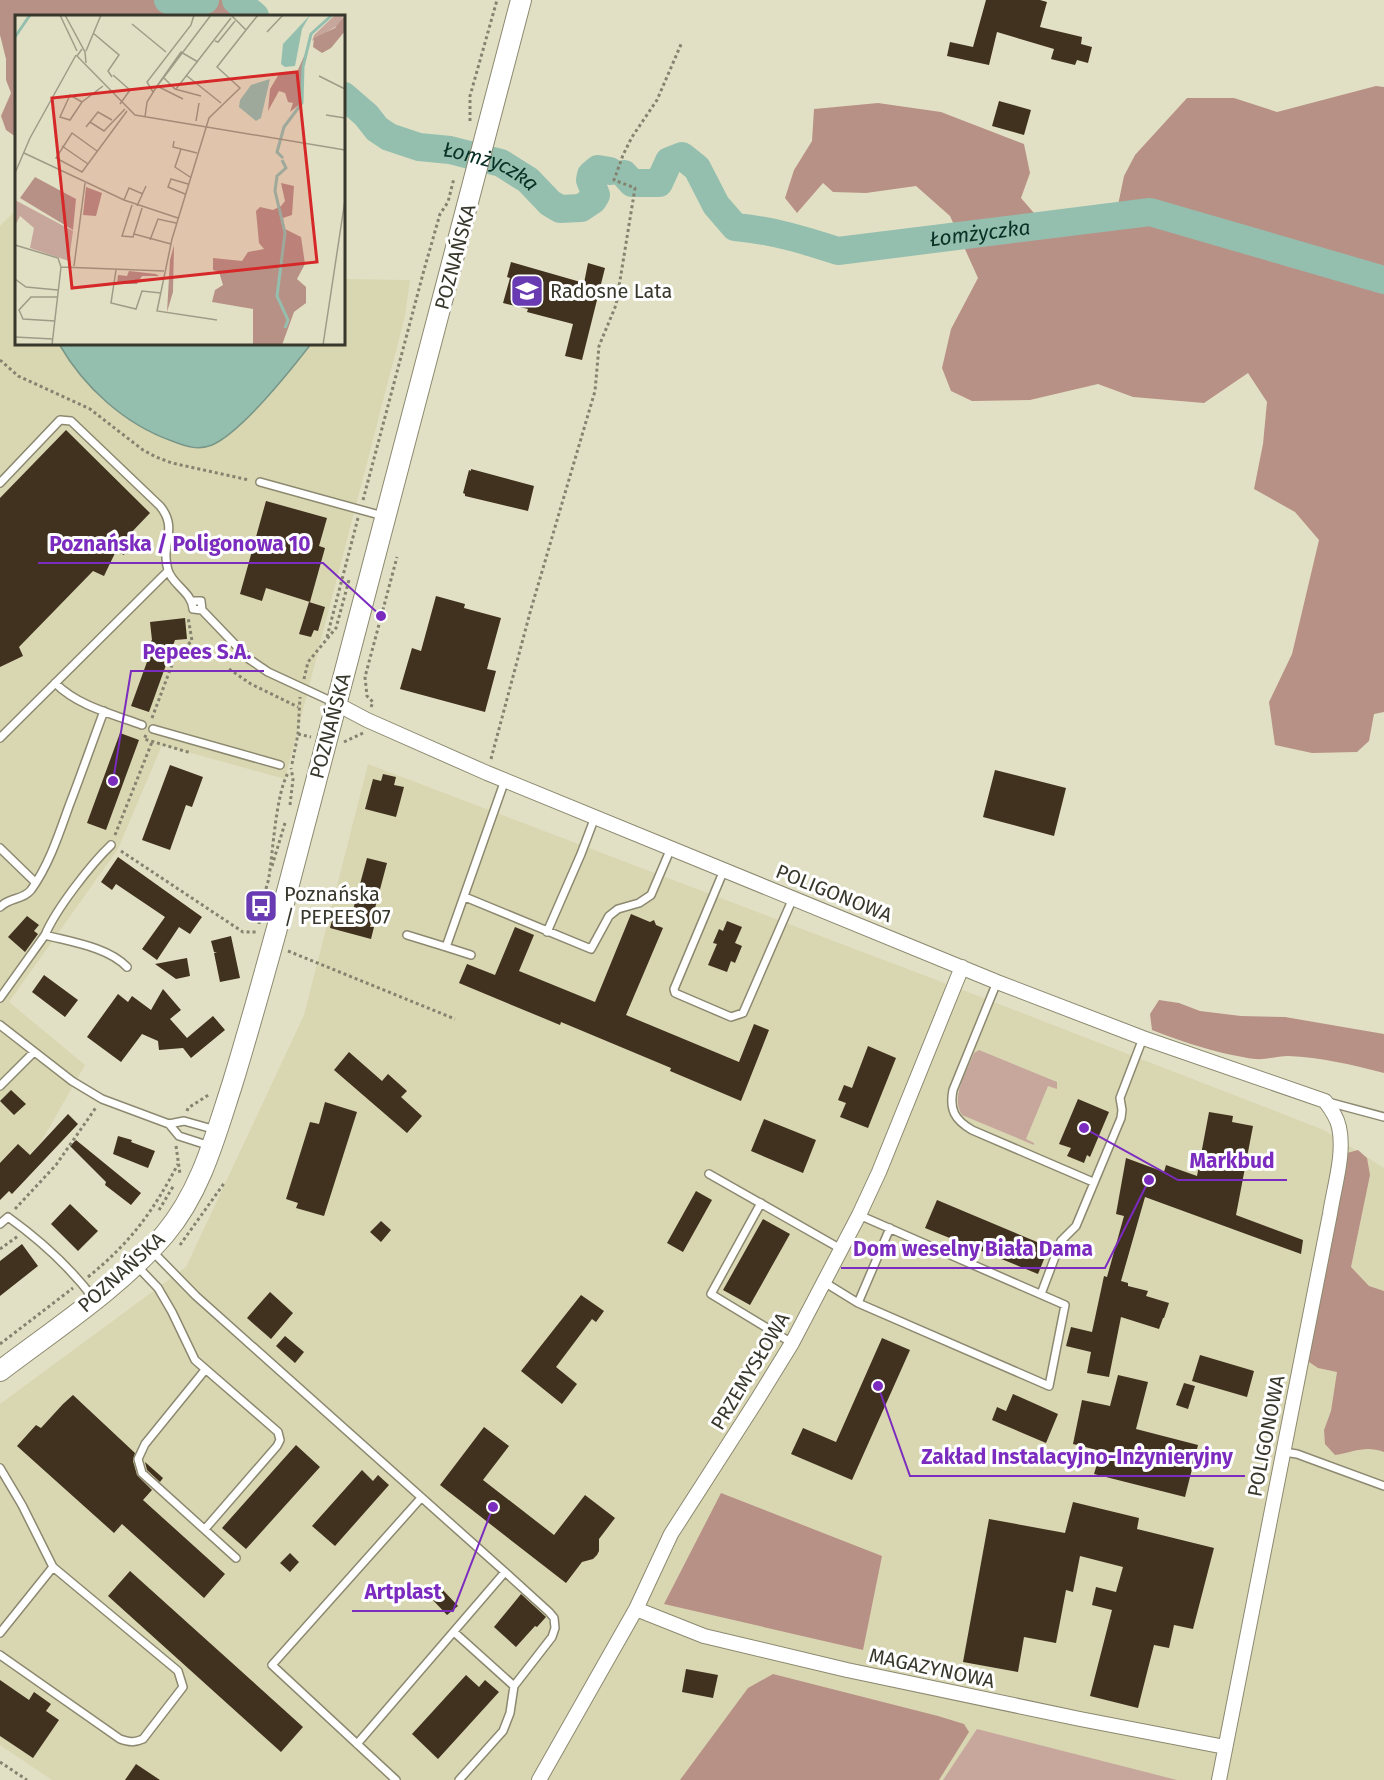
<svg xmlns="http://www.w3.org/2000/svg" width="1384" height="1780" viewBox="0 0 1384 1780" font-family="'Fira Sans',sans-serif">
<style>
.built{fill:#d9d6b2}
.green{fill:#c7a69c}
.forest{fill:#b89186}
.water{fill:#94bfaf;stroke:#789688;stroke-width:1.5}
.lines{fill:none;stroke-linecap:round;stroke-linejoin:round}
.river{stroke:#94bfaf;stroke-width:28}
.building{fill:#41311f}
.lane-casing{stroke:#8c8970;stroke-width:10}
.street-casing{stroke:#8c8970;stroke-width:16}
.secondary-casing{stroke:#8c8970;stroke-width:22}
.path{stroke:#858370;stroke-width:3;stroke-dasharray:3 3;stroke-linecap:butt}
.lane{stroke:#fff;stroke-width:7}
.street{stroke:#fff;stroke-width:14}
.secondary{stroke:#fff;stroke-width:20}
.labels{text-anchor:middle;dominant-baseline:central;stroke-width:6;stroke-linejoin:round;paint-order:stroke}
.street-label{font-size:20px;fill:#38372c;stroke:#fff}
.poi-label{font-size:20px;fill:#38372c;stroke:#fff;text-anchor:start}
.water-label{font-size:21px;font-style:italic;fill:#093126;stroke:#fff}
.inset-river{fill:none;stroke:#94bfaf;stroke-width:3}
.inset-road{fill:none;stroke:#9e9c87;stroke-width:1.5}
.view{fill:#d62828;fill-opacity:0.15;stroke:#d62828;stroke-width:3}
.inset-edge{fill:none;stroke:#38372c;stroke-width:3}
.leader{fill:none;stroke:#7b2cbf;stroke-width:2}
.callout-dot{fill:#7b2cbf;stroke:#fff;stroke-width:2}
.callout-label{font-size:21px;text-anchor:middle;font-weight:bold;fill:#7b2cbf;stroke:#fff;stroke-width:6;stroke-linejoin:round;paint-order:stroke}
</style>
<rect width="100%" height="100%" fill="#e2e0c4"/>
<path class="built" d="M16,210V344H344V279L410,280L405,316L285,779L162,745L118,849L9,1002L85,1065L41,1142L0,1185V226Z
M368,764L968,992L1324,1130L1384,1168V1780H52L0,1745V1404L186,1267L304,1015Z"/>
<path class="green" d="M979,1050L1057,1082V1089L1048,1086L1026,1139L1034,1143V1145L962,1115C950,1097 967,1071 974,1053Z
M977,1729L1177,1780H943Z"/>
<path class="forest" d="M0,0H157L178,10L193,8L215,0H230L249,16H16V137L6,130L1,116L11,93L6,80V59L0,35Z
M1376,86L1384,87V712L1374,714L1369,741L1357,752L1312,753L1275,745L1269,702L1292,654L1319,540L1295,512L1254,489L1263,444L1267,402L1248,373L1204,403L1133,397L1098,384L1030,400L972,401L951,391L942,368L951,329L978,278L950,216L916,186L866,193L833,192L823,183L797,213L785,198L794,170L812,141L814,109L878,103L941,112L1024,144L1030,173L1021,198L1034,213L1089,211L1118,205L1124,176L1135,155L1187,98H1234L1277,112Z
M1159,1000L1179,1003L1200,1011L1241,1016L1285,1017L1384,1034V1073C1352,1065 1321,1057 1288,1056C1277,1056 1266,1060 1255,1059C1223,1055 1182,1042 1152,1030L1150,1014Z
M1358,1150L1367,1158L1370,1175L1351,1267L1369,1286L1384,1291V1452C1365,1445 1354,1452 1335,1455L1325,1444L1324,1430L1331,1411L1337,1372L1318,1368L1306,1360L1347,1153Z
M721,1493L882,1556L863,1650L664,1604Z
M773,1674L938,1716L964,1724L969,1732L939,1780H680L748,1688Z"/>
<path class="water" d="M59,344H311C290,371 242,432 212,445C197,451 186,446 172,441C124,424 84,387 59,344Z"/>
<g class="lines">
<g class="river">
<path d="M168,0C181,7 192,3 205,0"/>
<path d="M236,0L255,16"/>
<path id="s1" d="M344,96L366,115L377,129L389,137L419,147L450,150L501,163L528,180L550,203L560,209L581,208L593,200L596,195L590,180L591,175L598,169L610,171"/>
<path id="s2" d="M624,174L632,183H659L669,161L682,156L697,168L716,205L735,227C771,230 804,240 838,251L1150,212L1384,280"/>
</g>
</g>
<path class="building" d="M986,0H1040L1047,2L1040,27L1082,37L1081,44L1092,47L1088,63L1077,60L1075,65L1051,59L1054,49L997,32L989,65L947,56L950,42L973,47Z
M999,101L1031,110L1024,135L992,126Z
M511,262L584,283L588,263L605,268L582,360L565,356L573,324L527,312L528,309L503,303L510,278L507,277Z
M66,430L150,513L127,537L130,540L124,555L116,551L104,576L93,571L19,647L23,656L0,667V498Z
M471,469L534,486L528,511L465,496V494L463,493L469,470L471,471Z
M266,501L327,518L319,546L325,548L310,602L266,588L262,601L240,594Z
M436,596L465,604L464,608L501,618L487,669L496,671L485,712L400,689L412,648L421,651Z
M309,602L325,607L318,631L314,630L311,637L299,634Z
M185,618L187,639L175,640L149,712L131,706L152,648L148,644L152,640L150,622Z
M120,733L139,740L106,830L87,823Z
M170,765L203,777L192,807L186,805L170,850L142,840Z
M995,770L1066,788L1054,836L983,817Z
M383,774L396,777L394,785L404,787L396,817L365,809L373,779L381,781Z
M118,857L202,917L190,934L179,927L157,960L142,949L165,917L116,884L112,890L101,882Z
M367,858L387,863L370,927H374L371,939L330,928L333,917L350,921Z
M631,914L650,922L654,920L656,925L663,928L626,1015L739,1062L754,1024L769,1030L741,1101L670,1071L671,1068L561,1022L560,1025L459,983L467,964L495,975L515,927L534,935L519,971L595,1002Z
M27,916L39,925L34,931L38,934L25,952L8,937Z
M727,921L742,927L735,943L742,946L735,963L731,961L727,972L708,965L717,944L713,943L719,929L723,931Z
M231,936L240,978L220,982L214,953H217L214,952L211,941Z
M187,958L190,976L176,979L155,964Z
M44,975L78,1000L65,1017L32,992Z
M163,989L181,1010L170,1019L187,1038L213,1016L225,1030L191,1058L183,1048L159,1050L158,1041L142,1034L121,1062L87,1037L118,994L128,1002L132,996L151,1010Z
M868,1046L896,1058L868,1128L840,1117L846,1103L838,1100L844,1085L852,1088Z
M349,1052L382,1081L388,1074L407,1091L401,1097L422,1116L407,1133L334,1070Z
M11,1090L26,1104L14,1115L0,1101Z
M1078,1099L1109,1112L1090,1157L1087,1155L1084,1163L1067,1156L1071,1148L1059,1144Z
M325,1102L357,1112L324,1216L296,1208L298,1203L286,1199L310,1122L319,1124Z
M1209,1112L1233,1116L1232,1122L1253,1126L1236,1215L1303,1240L1301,1254L1145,1197L1121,1281L1128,1283V1286L1148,1291L1146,1296L1169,1303L1164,1318H1163L1159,1329L1121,1317L1109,1377L1087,1373L1091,1352L1066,1346L1071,1327L1092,1332L1104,1276L1107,1277L1124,1216L1116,1214L1126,1158L1164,1172L1166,1165L1197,1176Z
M68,1114L78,1124L12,1194L9,1191L0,1200V1163L18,1144L30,1155Z
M764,1119L816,1140L803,1173L751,1151Z
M118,1136L132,1140L131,1142L155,1151L148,1168L113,1154Z
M76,1140L141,1193L131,1205L105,1185L106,1182L70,1146Z
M696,1191L712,1200L683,1252L667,1243Z
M937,1200L1049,1247L1038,1274L925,1228Z
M70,1204L98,1231L78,1251L51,1224Z
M763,1219L790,1234L750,1305L723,1290Z
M381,1221L391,1230L381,1242L370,1232Z
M22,1244L38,1266L0,1296V1261Z
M270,1292L293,1313L271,1339L247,1318Z
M581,1295L604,1311L596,1322L592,1319L556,1367L577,1384L562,1404L521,1371Z
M285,1336L304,1352L295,1363L276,1346Z
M882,1338L910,1350L852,1480L791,1454L803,1428L836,1442Z
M1200,1355L1254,1371L1247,1397L1192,1381Z
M1118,1375L1148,1382L1136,1429L1198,1445L1185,1497L1094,1474L1101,1451L1073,1444L1082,1400L1110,1406Z
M1184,1383L1195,1386L1188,1409L1176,1405Z
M1013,1394L1058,1414L1046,1443L992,1420L997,1407L1006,1411Z
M73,1395L135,1453L133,1461L137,1475L152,1490L143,1500L225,1574L204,1598L122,1524L114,1533L17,1446L36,1425L41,1428L63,1404Z
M484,1427L509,1446L483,1480L554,1535L585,1495L615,1518L599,1539V1551L597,1555L593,1559L582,1562L566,1583L440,1485Z
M296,1445L320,1467L246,1549L222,1528Z
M145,1462L163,1478L160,1482L147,1470Z
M362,1470L373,1481L378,1475L389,1485L335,1546L312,1526Z
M1073,1502L1139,1518L1137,1529L1214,1548L1193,1629L1174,1625L1169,1648L1154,1645L1138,1708L1090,1696L1112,1610L1092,1605L1096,1587L1116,1592L1123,1567L1080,1556L1073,1592L1066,1590L1056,1643L1024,1637L1018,1672L963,1662L989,1519L1065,1533Z
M290,1553L299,1562L290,1572L280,1563Z
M130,1571L303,1727L281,1752L108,1596Z
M441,1588L458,1606L447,1615L430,1597Z
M521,1594L546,1617L537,1627L535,1626L516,1647L494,1627Z
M686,1669L718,1675L713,1698L682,1692Z
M466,1675L479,1687L485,1680L499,1692L438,1759L412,1734Z
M0,1680L29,1700L34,1692L51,1704L46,1711L59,1720L33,1758L0,1736Z
M136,1764L160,1780H125Z"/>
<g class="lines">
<defs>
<path id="lane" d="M260,482L383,516
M0,483L60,420L71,421L160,506C179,529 160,545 168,570C172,585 192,592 193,609L202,610L249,659L268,672L335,703
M193,601H201L202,610
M55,683C78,706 112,714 142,725
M153,729L280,765
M0,738L168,571
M0,848L35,882
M724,870L674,989L675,993L731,1017L743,1013L793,898
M465,897L591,949L609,916L618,909L639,903L651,895L671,848
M0,907C10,897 23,900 31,890C49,865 59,834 69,806C81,775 92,743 104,711
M547,932L581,854L595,817
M45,935C71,942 108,947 127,967
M407,935L446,947L505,780
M446,947L471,955
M997,982L953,1090C949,1110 955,1120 972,1130L1093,1182
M0,998L45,935C56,909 91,864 111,845
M0,1025L72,1081L102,1099L169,1124L184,1121L216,1130
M0,1086L34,1052
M1328,1102L1384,1117
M169,1124L179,1136L210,1146
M709,1174L841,1249
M761,1203L711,1294L792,1343
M0,1224L8,1217C40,1240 70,1267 94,1299
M152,1251L196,1296L505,1572L549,1612L554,1618L555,1628L552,1637L514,1686L510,1713L503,1731L459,1780
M137,1266L158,1288L172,1312L195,1360L278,1432L280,1440L277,1446L205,1529
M824,1282L858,1303L1049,1386L1065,1305L859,1215
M1041,1294L1061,1241L1076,1226L1121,1118L1122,1110L1120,1098L1143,1038
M858,1303L890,1228
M205,1370L145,1444L138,1459L142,1473L236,1558
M1284,1452L1297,1454L1384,1486
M0,1468L22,1505L53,1567L178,1671L183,1687L143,1739C134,1743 129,1742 120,1739L0,1655
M454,1632L514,1686
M0,1633L53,1567
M357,1744L505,1572
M396,1780L272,1665L421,1498"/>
<path id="street" d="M335,703L367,720L487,773L997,982L1143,1038L1325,1101C1331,1109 1337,1117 1339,1127C1345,1154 1334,1187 1330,1214L1219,1780
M636,1609L704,1636L847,1670L1080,1719L1225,1747
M539,1780L636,1609L671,1534L757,1400L792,1343L859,1215L879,1172L962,967"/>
<path id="secondary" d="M0,1371C55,1329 120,1287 165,1234C201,1191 215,1137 232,1085C252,1020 270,954 288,888L521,0"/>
</defs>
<use href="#lane" class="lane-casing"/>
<use href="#street" class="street-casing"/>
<use href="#secondary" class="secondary-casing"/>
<path class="path" d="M470,121V96L497,0
M0,360L18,376L90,409L143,450L156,457L172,463L249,480
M363,500L424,270L440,214L448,202L454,178
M327,637L358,518
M229,669L251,684L298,707
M304,679L308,662L336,628L349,580
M371,707L373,702L367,696L365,677L397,557
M152,718L176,654L192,641L188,617
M298,734L311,737
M146,735L144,739L191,753
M344,742L363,733
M491,759L531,609L595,391L599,346L616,305L635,188L614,180L623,155L632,137L657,100L682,42
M292,764L298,734L300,697
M290,805L293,779L291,768
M115,835L152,742
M121,851L243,932H258
M272,866L285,823
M269,877C273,851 276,794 288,773
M259,924L261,906L269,878
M288,951L455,1019
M187,1111L188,1108L210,1094
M176,1146L180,1174
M15,1209L56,1165L97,1106
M159,1210L174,1185
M180,1245L225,1182
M0,1249L18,1236
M88,1277C131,1242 152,1213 178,1164
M0,1344L73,1288
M0,1762L27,1780"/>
<use href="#lane" class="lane"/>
<use href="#street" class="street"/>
<use href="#secondary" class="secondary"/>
</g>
<defs>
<symbol id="school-square" viewBox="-11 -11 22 22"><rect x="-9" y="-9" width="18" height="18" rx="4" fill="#683bb3" stroke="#fff"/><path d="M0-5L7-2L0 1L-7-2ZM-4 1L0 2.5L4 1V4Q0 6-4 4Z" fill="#fff"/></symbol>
<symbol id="bus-square" viewBox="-11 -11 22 22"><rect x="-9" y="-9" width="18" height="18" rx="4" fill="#683bb3" stroke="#fff"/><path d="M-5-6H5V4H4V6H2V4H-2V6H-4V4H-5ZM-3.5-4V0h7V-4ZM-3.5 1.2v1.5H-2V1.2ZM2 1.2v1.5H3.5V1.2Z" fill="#fff"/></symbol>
</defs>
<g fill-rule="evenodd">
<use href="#school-square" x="508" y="272" width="38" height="38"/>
<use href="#bus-square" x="242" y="887" width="38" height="38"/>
</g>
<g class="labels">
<g class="street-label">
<text transform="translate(455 257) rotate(-75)">POZNAŃSKA</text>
<text transform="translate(330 726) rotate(-75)">POZNAŃSKA</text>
<text transform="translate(834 893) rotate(22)">POLIGONOWA</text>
<text transform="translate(121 1272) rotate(-42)">POZNAŃSKA</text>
<text transform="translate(750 1371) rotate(-59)">PRZEMYSŁOWA</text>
<text transform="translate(1266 1436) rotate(-79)">POLIGONOWA</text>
<text transform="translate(932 1668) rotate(12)">MAGAZYNOWA</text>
</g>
<g class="poi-label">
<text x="550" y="291">Radosne Lata</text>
<text x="284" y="894">Poznańska<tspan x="284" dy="23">/ PEPEES 07</tspan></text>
</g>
<g class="water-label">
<text stroke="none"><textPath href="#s1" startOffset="168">Łomżyczka</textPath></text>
<text stroke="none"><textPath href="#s2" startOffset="416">Łomżyczka</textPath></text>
</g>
</g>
<g transform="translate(15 15)">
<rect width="330" height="330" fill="#e2e0c4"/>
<path d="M320,0H328L325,9L297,26L299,20ZM0,185L58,216L54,246L15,233L19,213L5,201L0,211Z" fill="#c7a69c"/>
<path d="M330,0V16L316,33L307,38L298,32L299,23L320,13ZM290,39L285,89L275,97L278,88L273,87L270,78L264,76L253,96L255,74L264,59L282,57ZM20,162L61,184L58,215L5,183ZM266,168L279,171L277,200L268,203L270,214L286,222L290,249L282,264L291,272V288L279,297L267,330H238V294L197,287L200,275L208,270L204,257L198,255V243L227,246L233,237L249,234L244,228L241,196L245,192L258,195L266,191L270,186ZM71,172L87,178L81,201L68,200ZM159,230L158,277L152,297L155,245ZM114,256L141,259L144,261H127L122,269H102L103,260L112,261Z" fill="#b89186"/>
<path d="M295,0L287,14L280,51L270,52L266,49L268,29ZM255,64L246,103L241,106L224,92L225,85L236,70Z" fill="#94bfaf"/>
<path class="inset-river" d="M0,22L15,0M268,143L262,137L269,112L287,88L288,52L296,19L317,0M267,145L271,153L262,161L260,176L270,218L262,281L273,305L270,313"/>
<path class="inset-road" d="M45,0L62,36M50,0L70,37L71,48M117,9L151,37M231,15L243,0M252,17L268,0M78,18L104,40L93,56L97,62M200,26L203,27L220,6M67,34L62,41L120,100L330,135M71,36L86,0M98,60L115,75L105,89M172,61L206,88M304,61L330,74M149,63L160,74L186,81M143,70L196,0M142,71L166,37L183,47M161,74L216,3M138,77L132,67L176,10L179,0M67,87L55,80L45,102L55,105L67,87L88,71M311,100L330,103M130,102L132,87L142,71L168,84M181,106L184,88M75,107L89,116L110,94M71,112L83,97L97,105M159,126L158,132L182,138M47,131L73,149M166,134L160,152L175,162M82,136L57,118L41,143L67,157L112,96M9,138L109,185L163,203M330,154V173M0,158L15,123L61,40M170,179L153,172L156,164L173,169M109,185L114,173L128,179M117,190L107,221L118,222L127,193M122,191L131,171M119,219L156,229M135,225L143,204L161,208M0,230L43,243L46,252M59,251L70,168M46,252L149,256M101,255L96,288L121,294L127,276L146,278M0,264L11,272L43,275M202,305L142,296L157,224L194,103L225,73L202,52L231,15L216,0M40,306L8,304L4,295L16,282H42M0,322L38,324M37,330L46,252M308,330L330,185"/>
<path class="view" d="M282,57L302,247L57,273L37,83Z"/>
<rect width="330" height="330" class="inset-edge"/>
</g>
<path class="leader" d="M381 616L323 563H38M113 781L131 671H264M1084 1128L1178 1180H1287M1149 1180L1105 1268H841M878 1386L910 1476H1245M493 1507L453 1611H352"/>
<g class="callout-dot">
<circle cx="381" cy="616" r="6"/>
<circle cx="113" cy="781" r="6"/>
<circle cx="1084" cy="1128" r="6"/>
<circle cx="1149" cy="1180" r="6"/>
<circle cx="878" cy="1386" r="6"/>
<circle cx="493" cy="1507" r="6"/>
</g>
<g class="callout-label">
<text x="180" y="551">Poznańska / Poligonowa 10</text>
<text x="197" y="659">Pepees S.A.</text>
<text x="1232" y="1168">Markbud</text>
<text x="973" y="1256">Dom weselny Biała Dama</text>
<text x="1077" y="1464">Zakład Instalacyjno-Inżynieryjny</text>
<text x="403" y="1599">Artplast</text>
</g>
</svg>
